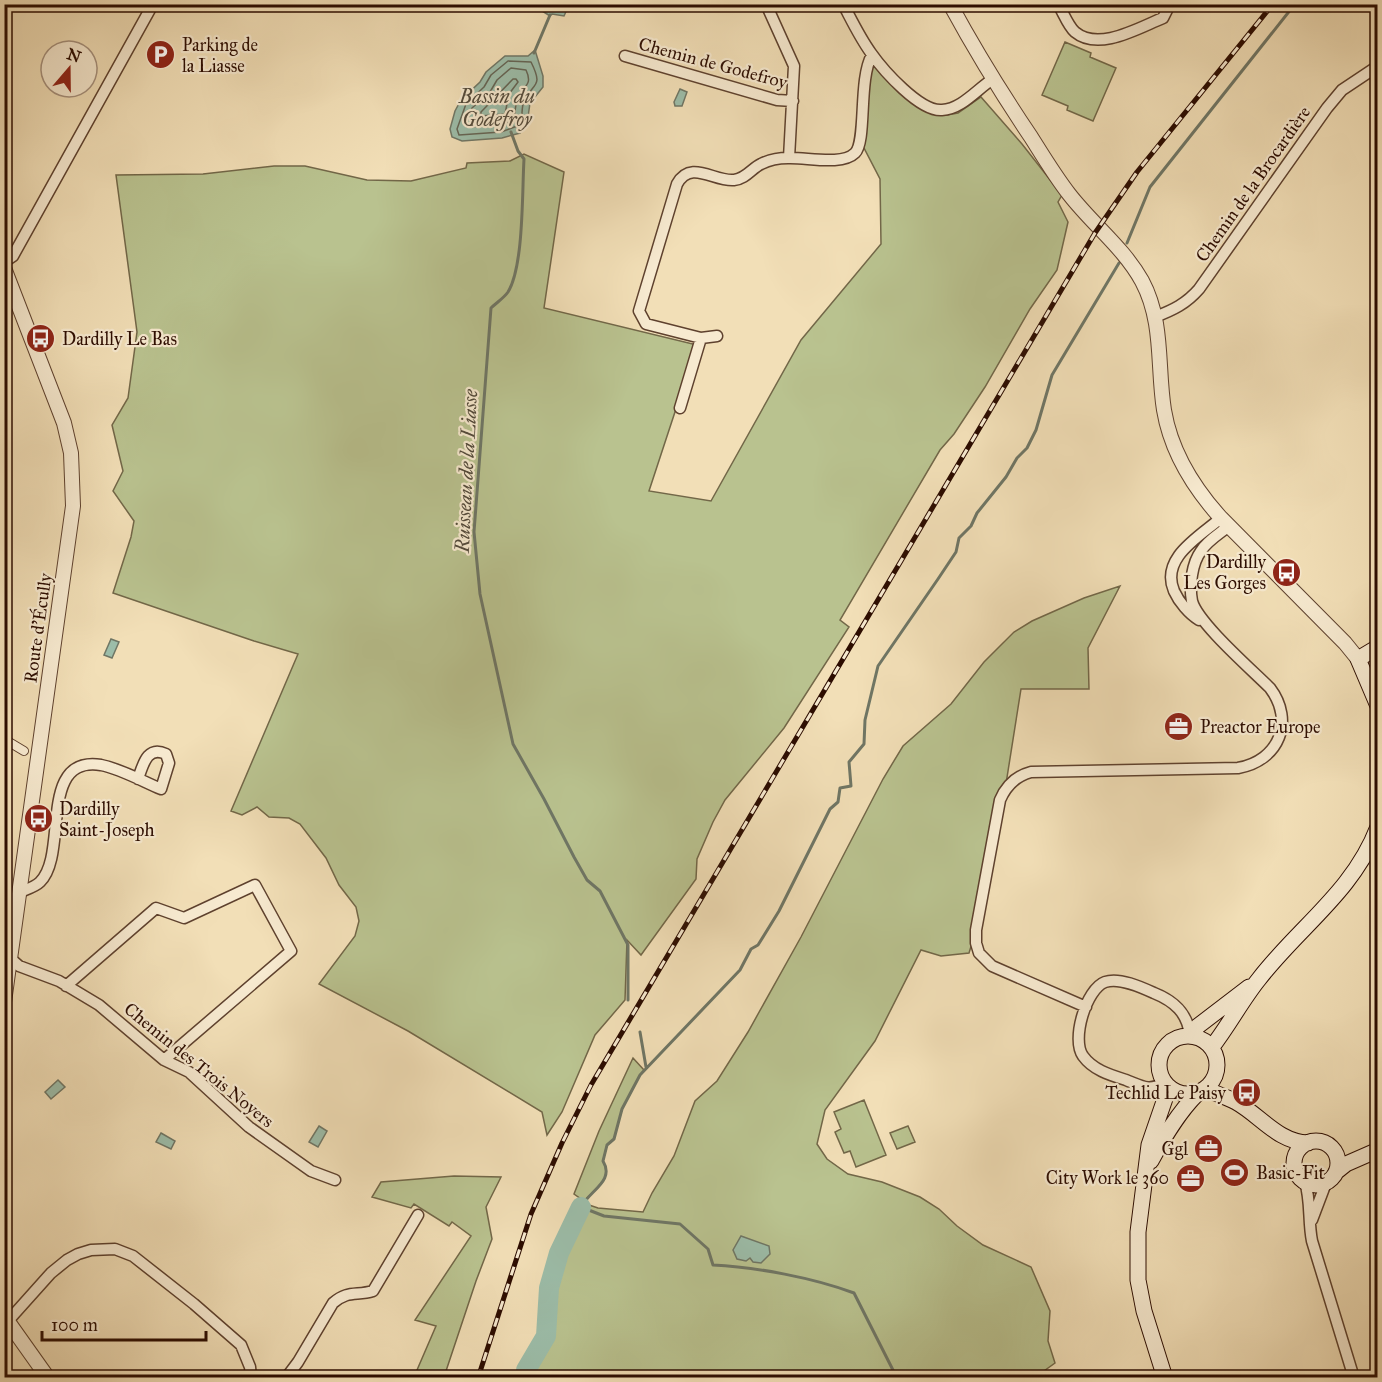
<svg xmlns="http://www.w3.org/2000/svg" width="1382" height="1382" viewBox="0 0 1382 1382" font-family="'IM FELL Great Primer',serif">
<style>
.green{fill:#b9c28f;stroke:#726748;stroke-width:1.5}
.water{fill:#9cbda9;stroke:#6f7665;stroke-width:1.5}
.lines{fill:none;stroke-linecap:round;stroke-linejoin:round}
.shore{stroke:#646454;stroke-width:1.5}
.stream{stroke:#6f7665;stroke-width:3}
.river{stroke:#9cbda9;stroke-width:20}
.pedestrian-casing{stroke:#5e412e;stroke-width:10}
.minor-casing{stroke:#5e412e;stroke-width:13}
.tertiary-casing{stroke:#5e412e;stroke-width:16}
.secondary-casing{stroke:#2c0c00;stroke-width:17}
.pedestrian{stroke:#f7ead0;stroke-width:8}
.minor{stroke:#f7ead0;stroke-width:10}
.tertiary{stroke:#f7ead0;stroke-width:14}
.secondary{stroke:#f7ead0;stroke-width:15}
.rail-casing{stroke:#2c0c00;stroke-width:5}
.rail{stroke:#f7ead0;stroke-width:3;stroke-dasharray:9;stroke-linecap:butt}
.labels{text-anchor:middle;dominant-baseline:central;stroke-width:4.5;stroke-linejoin:round;paint-order:stroke}
.poi-label{font-size:18px;fill:#2c0c00;stroke:#f7ead0;text-anchor:start}
.street-label{font-size:18px;fill:#2c0c00;stroke:#f7ead0}
.water-label{font-size:20px;font-style:italic;fill:#534a3b;stroke:#f7ead0}
</style>
<rect width="100%" height="100%" fill="#f2dfb7"/>
<filter id="stains"><feTurbulence type="fractalNoise" baseFrequency=".00333" numOctaves="4"/><feColorMatrix values="0 0 0 0 .2 0 0 0 0 .09 0 0 0 0 .02 0 0 0 .5 -.17"/></filter>
<radialGradient id="worn" r=".72"><stop offset=".6" stop-color="#630" stop-opacity="0"/><stop offset="1" stop-color="#630" stop-opacity=".3"/></radialGradient>
<path class="green" d="M1065,42L1091,53L1090,57L1116,68L1093,121L1067,110L1068,106L1042,95Z
M872,62L932,113L947,115L958,113L981,97L1022,144L1062,195L1058,202L1068,222L1057,270L1030,309L985,387L954,434L940,450L840,620L849,627L784,728L725,800L713,822L697,859L696,879L641,955L627,940L625,1000L595,1035L562,1112L547,1135L542,1112L408,1031L319,984L355,936L359,921L356,907L339,885L326,858L300,824L289,818L269,817L257,807L242,815L231,811L298,654L254,641L113,593L131,537L134,521L113,491L123,471L112,425L128,398L137,332L116,175L203,174L274,166H305L367,180L411,181L466,168L467,163L510,161L524,154L564,172L544,308L697,345L649,491L711,501L801,340L881,244L880,179L863,146Z
M1120,586L1088,648L1089,689H1021L1005,790L976,930L969,953L941,956L921,950L875,1041L825,1110L817,1144L827,1159L848,1174L882,1182L920,1197L939,1209L957,1226L983,1245L1031,1267L1050,1311L1048,1341L1055,1363L1034,1378H526V1370L546,1336L549,1288L555,1267L583,1203L598,1208L643,1212L652,1193L674,1156L695,1101L717,1081L748,1032L801,937L883,779L903,746L951,704L984,662L1014,632L1032,621L1084,598Z
M633,1058L644,1070L640,1075L622,1109L614,1139L607,1145L603,1161C613,1179 596,1188 584,1201L574,1194L599,1131Z
M864,1100L886,1155L856,1167L850,1151L844,1153L835,1132L841,1129L834,1112Z
M908,1126L915,1142L897,1149L890,1133Z
M454,1176L501,1177L486,1207L492,1239L476,1281L444,1377H414L436,1326L415,1320L471,1236L452,1222L449,1226L414,1204L411,1208L372,1197L381,1182Z
M550,1274L547,1288L544,1335L539,1343L541,1294Z"/>
<path class="water" d="M539,4H569V5L564,16L552,14L550,16L539,9Z
M535,50L543,76V87L530,103L527,124L520,133L502,138L462,141L452,137L450,129L455,111L461,100L480,82L486,72L505,56H528Z
M680,89L687,92L682,106H675L674,102Z
M111,639L119,642L112,658L104,655Z
M58,1080L65,1087L51,1099L45,1092Z
M319,1126L327,1131L318,1147L309,1142Z
M161,1133L175,1141L171,1149L156,1142Z
M741,1236L769,1246L770,1254L761,1263L753,1262L750,1258L746,1261L737,1259L733,1250Z"/>
<g class="lines">
<path class="shore" d="M508,61L531,62C544,88 533,82 524,101C521,108 523,117 520,125L501,132L459,135L457,129L466,104L484,87L491,75Z
M511,68L526,70C534,87 521,86 517,100C515,107 515,114 514,120L500,125L467,127L466,124L472,108L490,92L497,80Z
M513,79H516L518,82L509,94L505,114L481,116V112Z"/>
<path class="stream" d="M534,53L550,15
M511,132L518,151L524,159C522,191 524,266 508,292C504,298 496,303 491,308L474,532L480,594L513,744L544,799L574,857L587,880L600,891L628,945V1000
M1127,243L1150,187L1295,4
M640,1032L646,1067
M897,1378L854,1293C814,1278 756,1267 713,1265L708,1249L680,1224L604,1216L581,1207C590,1190 615,1181 603,1161L607,1145L614,1139L622,1109L640,1075L740,970L751,949L758,945L779,911L830,809L838,802L840,788L851,786L849,762L864,744L865,720L878,666L938,579L956,552L959,538L971,526L977,513L1006,477L1017,458L1027,448L1036,430L1052,375L1119,263"/>
<path class="river" d="M526,1378V1370L546,1336L549,1288L559,1253L581,1207"/>
<defs>
<path id="pedestrian" d="M4,739L24,751"/>
<path id="minor" d="M766,4L794,66L789,158
M843,4C852,21 860,38 871,53C883,70 920,112 942,110C962,109 977,89 993,79
M1058,4C1063,12 1068,26 1075,32C1099,52 1140,27 1163,18L1170,4
M625,56L777,100L793,101
M4,262L13,256L153,4
M1378,300V334
M1155,317C1173,310 1186,304 1199,289L1327,108L1342,90L1378,66
M717,336L701,338L646,324L639,311L677,184C691,159 714,182 734,180C746,179 752,168 761,164C769,160 780,158 788,158C806,157 842,166 855,153C867,141 858,79 872,55
M680,408L701,338
M1199,620C1189,614 1179,602 1174,591C1160,558 1199,537 1221,518
M20,892C27,889 35,887 40,882C69,854 37,755 101,765C121,769 142,781 161,789L169,763L166,754C147,745 143,765 138,779
M11,959L19,966L59,981L99,1005L164,1060L189,1072L249,1127L311,1171L335,1180
M66,986L156,908L184,918L255,885L291,951L164,1060
M1086,1007L992,966L979,953L976,943V930L1000,800C1006,786 1016,776 1031,772L1238,768C1279,761 1295,721 1270,688C1251,669 1198,623 1192,601C1189,586 1192,563 1201,551C1207,541 1219,534 1229,526
M1165,1083C1148,1091 1144,1087 1126,1080C1110,1075 1093,1070 1083,1056C1071,1040 1086,989 1105,982C1119,977 1141,987 1154,993C1174,1001 1188,1013 1190,1036
M1305,1182C1311,1201 1308,1221 1312,1241L1354,1378
M1312,1220L1326,1183
M8,1321L51,1273L67,1260L78,1254L91,1250L115,1249L133,1256L194,1304L241,1345L250,1367L251,1378
M286,1378L298,1362L333,1303C348,1290 356,1296 373,1291L418,1215"/>
<path id="tertiary" d="M950,4C975,50 1002,94 1031,137C1043,156 1055,176 1069,194C1093,225 1123,247 1142,281C1164,322 1157,367 1164,410C1171,452 1193,487 1221,518L1345,643L1358,659
M4,268L64,423L71,453L73,506L4,1002
M4,1316L48,1378"/>
<path id="secondary" d="M1378,647L1358,659L1378,706
M1159 1065a29 29 0 1 1 58 0a29 29 0 1 1-58 0Z
M1190,1036L1198,1026L1249,987
M1212,1047C1229,1025 1242,1000 1259,979C1300,926 1353,892 1378,827
M1206,1089C1216,1094 1227,1097 1236,1102C1261,1116 1278,1142 1308,1143
M1294 1163a22 22 0 1 1 44 0a22 22 0 1 1-44 0Z
M1151,1161C1164,1137 1178,1113 1197,1094
M1336,1172L1346,1164L1378,1150
M1165,1378L1144,1311L1138,1280V1232L1149,1145L1169,1087"/>
</defs>
<use href="#pedestrian" class="pedestrian-casing"/>
<use href="#minor" class="minor-casing"/>
<use href="#tertiary" class="tertiary-casing"/>
<use href="#secondary" class="secondary-casing"/>
<use href="#pedestrian" class="pedestrian"/>
<use href="#minor" class="minor"/>
<use href="#tertiary" class="tertiary"/>
<use href="#secondary" class="secondary"/>
<defs>
<path id="rail" d="M478,1378L531,1214L562,1143L591,1085L1095,233L1137,172L1273,4"/>
</defs>
<use href="#rail" class="rail-casing"/>
<use href="#rail" class="rail"/>
</g>
<defs>
<symbol id="parking-disc" viewBox="-11 -11 22 22"><circle r="9.5" fill="#8f2418" stroke="#f7ead0"/><path d="M-3.5-5.5H1a3.5 3.5 0 0 1 0 7H-1V5.5H-3.5ZM-1-3.4V-.6H.8a1.4 1.4 0 0 0 0-2.8Z" fill="#fff"/></symbol>
<symbol id="bus-disc" viewBox="-11 -11 22 22"><circle r="9.5" fill="#8f2418" stroke="#f7ead0"/><path d="M-5-6H5V4H4V6H2V4H-2V6H-4V4H-5ZM-3.5-4V0h7V-4ZM-3.5 1.2v1.5H-2V1.2ZM2 1.2v1.5H3.5V1.2Z" fill="#fff"/></symbol>
<symbol id="office-disc" viewBox="-11 -11 22 22"><circle r="9.5" fill="#8f2418" stroke="#f7ead0"/><path d="M-6-3h4V-5.5h4V-3h4V5H-6ZM-1-4.5V-3h2v-1.5ZM-6 0V1H6V0Z" fill="#fff"/></symbol>
<symbol id="stadium-disc" viewBox="-11 -11 22 22"><circle r="9.5" fill="#8f2418" stroke="#f7ead0"/><path d="M0-5a6.5 5 0 1 0 0 10a6.5 5 0 1 0 0-10ZM-3.5-1.8h7v3.6h-7Z" fill="#fff"/></symbol>
</defs>
<g fill-rule="evenodd">
<use href="#parking-disc" x="144" y="38" width="33" height="33"/>
<use href="#bus-disc" x="24" y="322" width="33" height="33"/>
<use href="#bus-disc" x="1270" y="556" width="33" height="33"/>
<use href="#office-disc" x="1162" y="710" width="33" height="33"/>
<use href="#bus-disc" x="22" y="802" width="33" height="33"/>
<use href="#bus-disc" x="1230" y="1076" width="33" height="33"/>
<use href="#office-disc" x="1192" y="1132" width="33" height="33"/>
<use href="#stadium-disc" x="1218" y="1156" width="33" height="33"/>
<use href="#office-disc" x="1174" y="1162" width="33" height="33"/>
</g>
<g class="labels">
<g class="poi-label">
<text x="182" y="45">Parking de<tspan x="182" dy="21">la Liasse</tspan></text>
<text x="62" y="339">Dardilly Le Bas</text>
<text x="1266" y="562" text-anchor="end">Dardilly<tspan x="1266" dy="21">Les Gorges</tspan></text>
<text x="1200" y="727">Preactor Europe</text>
<text x="59" y="809">Dardilly<tspan x="59" dy="21">Saint-Joseph</tspan></text>
<text x="1226" y="1093" text-anchor="end">Techlid Le Paisy</text>
<text x="1188" y="1149" text-anchor="end">Ggl</text>
<text x="1256" y="1173">Basic-Fit</text>
<text x="1169" y="1178" text-anchor="end">City Work le 360</text>
</g>
<g class="street-label">
<text transform="translate(713 63) rotate(15)">Chemin de Godefroy</text>
<text transform="translate(1253 184) rotate(-55)">Chemin de la Brocardière</text>
<text transform="translate(38 628) rotate(-82)">Route d'Écully</text>
<text transform="translate(199 1065) rotate(39)">Chemin des Trois Noyers</text>
</g>
<g class="water-label">
<text x="497" y="96">Bassin du<tspan x="497" dy="23">Godefroy</tspan></text>
<text transform="translate(466 471) rotate(-87)">Ruisseau de la Liasse</text>
</g>
</g>
<rect width="1382" height="1382" fill="none" stroke="#f2dfb7" stroke-width="24"/>
<rect x="6" y="6" width="1370" height="1370" fill="none" stroke="#2c0c00" stroke-width="3"/>
<rect x="12" y="12" width="1358" height="1358" fill="none" stroke="#2c0c00" stroke-width="1.5"/>
<g transform="translate(69 69) rotate(20)"><circle r="28" fill="#f7ead0" stroke="#a6917d" stroke-width="1.5"/>
<path d="M0-4.5L10 22L0 15L-10 22Z" fill="#8f2418"/>
<text y="-9" font-size="16" font-weight="bold" text-anchor="middle" fill="#2c0c00">N</text>
</g>
<path d="M42 1331v9h164v-9" fill="none" stroke="#2c0c00" stroke-width="3"/>
<text x="51" y="1331" font-size="18" fill="#2c0c00" stroke="#f7ead0" stroke-width="4.5" paint-order="stroke">100 m</text>
<rect width="100%" height="100%" filter="url(#stains)"/>
<rect width="100%" height="100%" fill="url(#worn)"/>
</svg>
